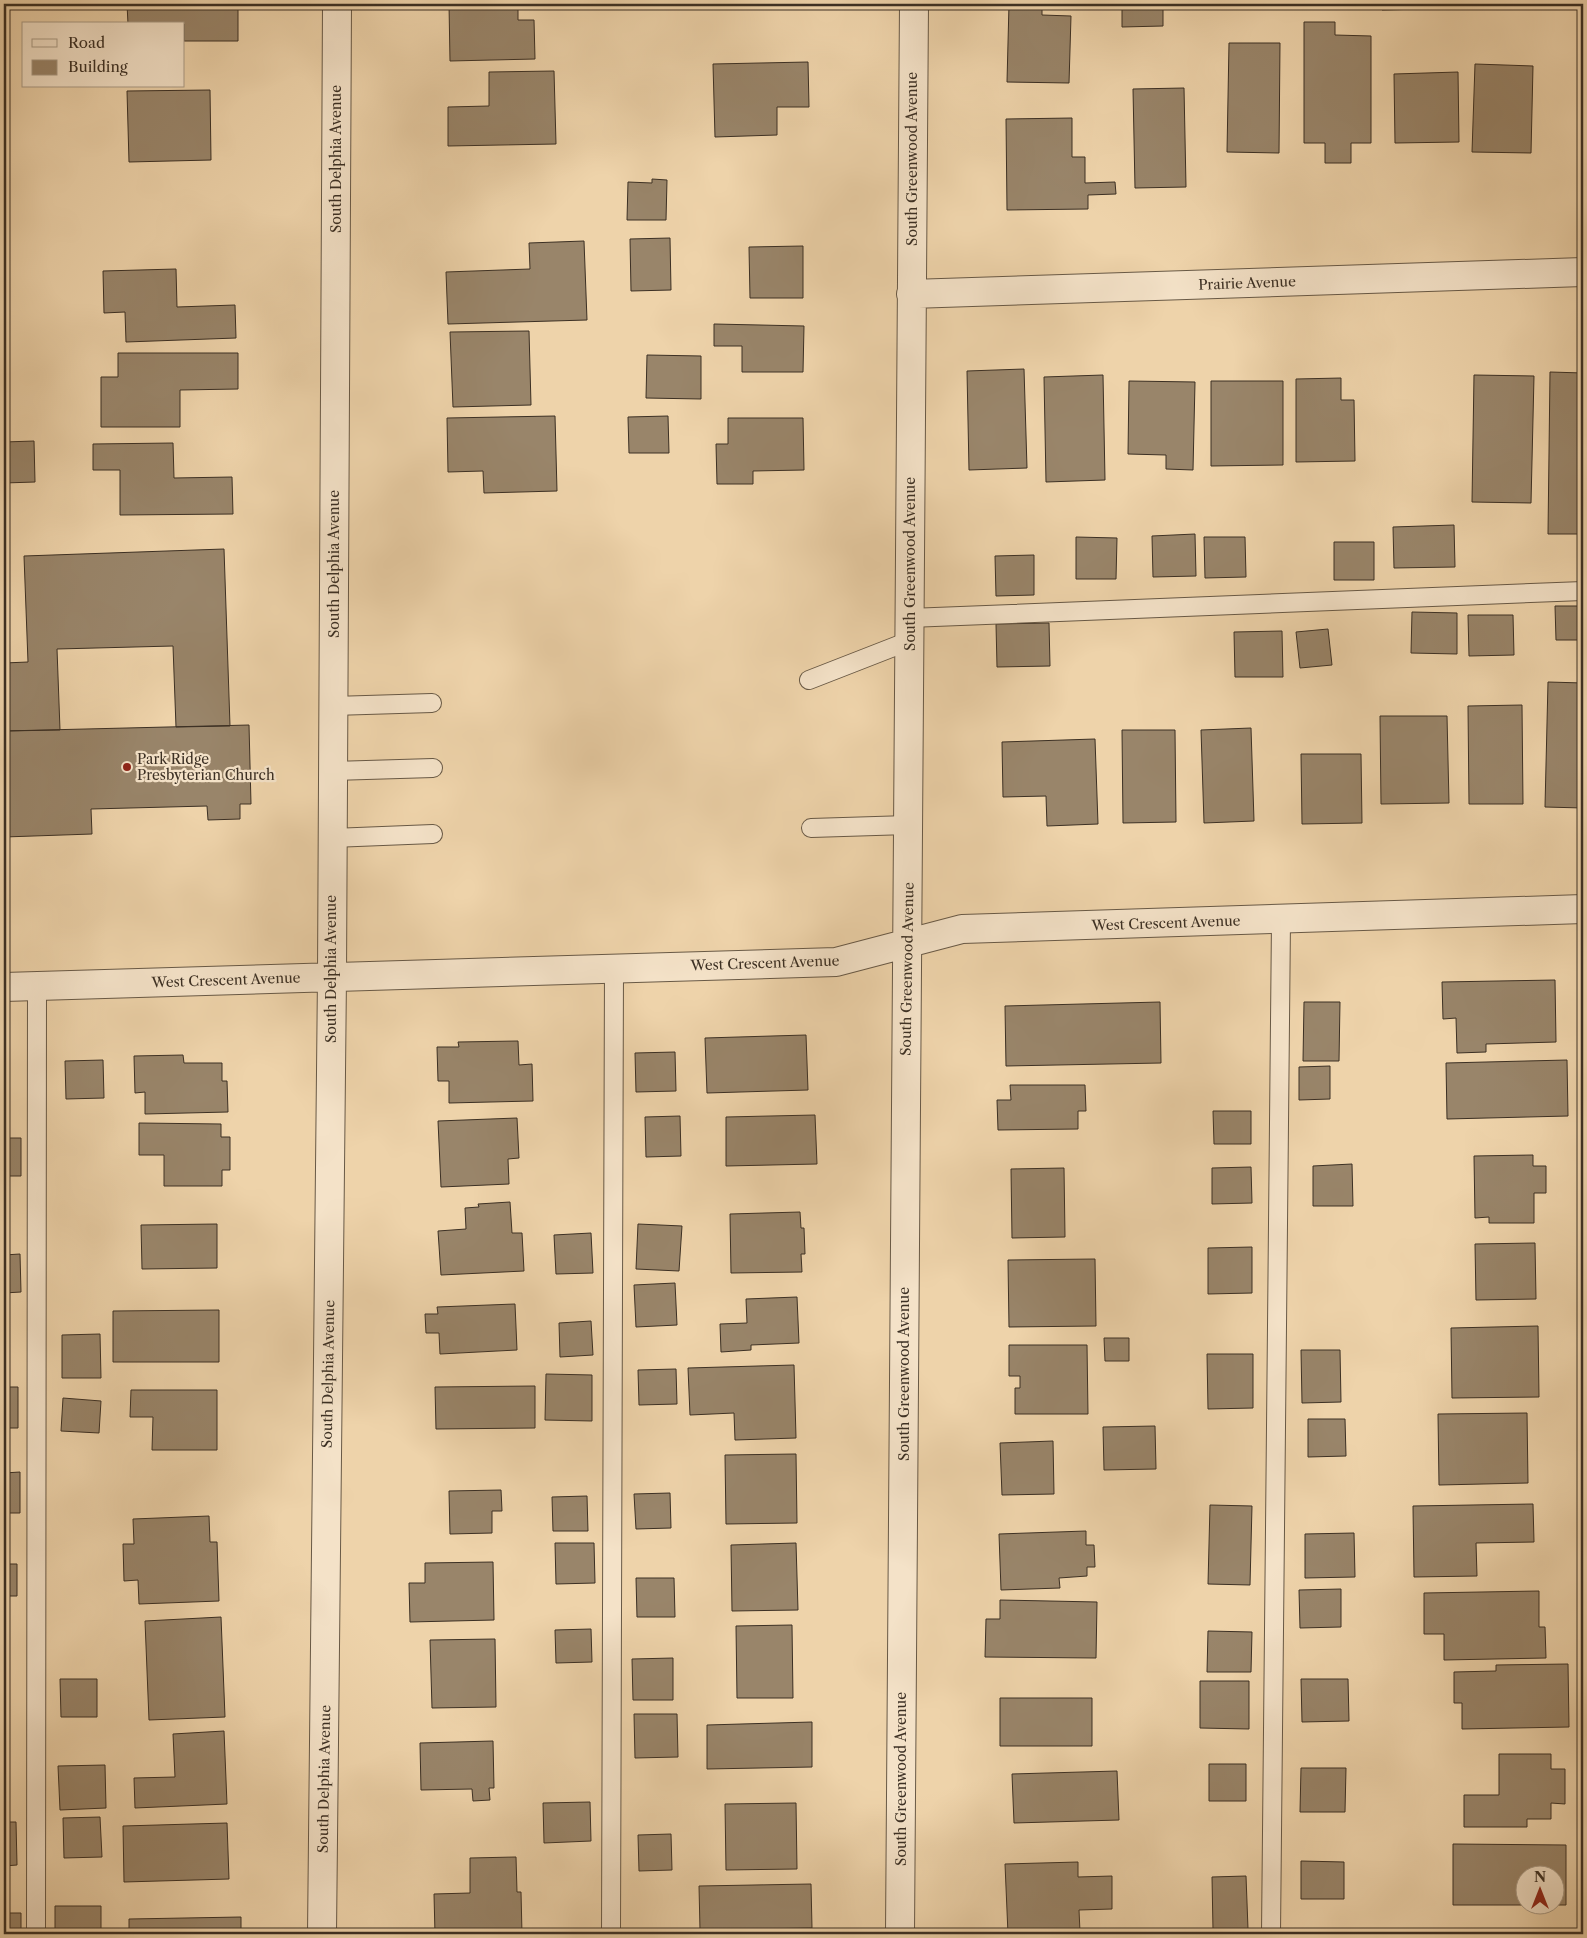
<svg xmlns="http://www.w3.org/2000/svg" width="1587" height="1938" viewBox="0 0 1587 1938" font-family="'Libre Caslon Text',serif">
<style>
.building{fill:#99856a;stroke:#3c3024}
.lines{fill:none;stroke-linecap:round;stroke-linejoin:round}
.service-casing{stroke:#685946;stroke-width:20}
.minor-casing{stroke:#685946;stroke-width:30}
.service{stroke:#f4e2c8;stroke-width:18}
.minor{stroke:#f4e2c8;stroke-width:28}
.poi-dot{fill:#8f2418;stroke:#f4e2c8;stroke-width:2}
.labels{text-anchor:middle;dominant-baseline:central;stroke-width:4.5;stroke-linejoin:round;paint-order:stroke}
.street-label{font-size:14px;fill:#3c3024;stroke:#f4e2c8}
.poi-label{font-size:14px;fill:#3c3024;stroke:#f4e2c8;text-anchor:start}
</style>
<rect width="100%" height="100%" fill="#eed3aa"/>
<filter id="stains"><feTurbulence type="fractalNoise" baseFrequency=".004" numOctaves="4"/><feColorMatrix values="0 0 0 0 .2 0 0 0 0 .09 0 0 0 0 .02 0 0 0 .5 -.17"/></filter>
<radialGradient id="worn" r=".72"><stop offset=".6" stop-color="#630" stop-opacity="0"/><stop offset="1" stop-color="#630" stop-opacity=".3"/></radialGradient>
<path class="building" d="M127,4H238V41H184V24H128Z
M449,4H518V20H534L535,59L450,61Z
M1009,4H1042V15L1071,16L1069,83L1007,82Z
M1122,4H1163V26L1122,27Z
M1382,4H1424V9L1382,10Z
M1304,22H1335V35L1371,36V143H1351V163H1325V143H1304Z
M1229,43H1280L1279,153L1227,152Z
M808,62L809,107H777V135L715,137L713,64Z
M1475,64L1533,66L1531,153L1472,152Z
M554,71L556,144L448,146V107L489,106V72Z
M1458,72L1459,142L1395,143L1394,74Z
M1184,88L1186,187L1135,188L1133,89Z
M210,90L211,160L129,162L127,91Z
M1072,118V157H1085V183L1115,182L1116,194L1088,195V209L1007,210L1006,119Z
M652,179L667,180L666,220H627L628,182L652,183Z
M670,238L671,290L631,291L630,239Z
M584,241L587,320L448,324L446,272L530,269L529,243Z
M803,246V298H750L749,247Z
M176,269L177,307L235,305L236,338L126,342L125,312L104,313L103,271Z
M714,324L804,326L803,372H742V346H714Z
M529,331L531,405L453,407L450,332Z
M118,353H238V389L180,390V427H101V377H118Z
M647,355L701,356V399L646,398Z
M1024,369L1027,468L969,470L967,371Z
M1550,372L1583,373V534H1548Z
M1103,375L1105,480L1046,482L1044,377Z
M1474,375L1534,376L1531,503L1472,502Z
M1341,378V400H1354L1355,461L1296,462V379Z
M1129,381L1195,382L1193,470L1166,469V455L1128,454Z
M1211,381H1283V465L1211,466Z
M555,416L557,491L484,493L483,471L448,472L447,418Z
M668,416L669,453H629L628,417Z
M728,418H803L804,470L753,471V484H717L716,444H728Z
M34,441L35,482L4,483V442Z
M173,443L174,478L232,477L233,514L120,515V470H93V444Z
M1454,525L1455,567L1394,568L1393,527Z
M1195,534L1196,576L1153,577L1152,536Z
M1076,537L1117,538L1116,579H1076Z
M1204,537H1245L1246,577L1205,578Z
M1334,542H1374V580H1334Z
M224,549L230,726L176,727L173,646L57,649L60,730L4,731V663L28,662L24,556Z
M1034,555V595L996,596L995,556Z
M1555,606H1583V640H1556Z
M1412,612L1457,613V654L1411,653Z
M1468,615H1513L1514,655L1469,656Z
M1049,623L1050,666L997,667L996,624Z
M1328,629L1332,665L1300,668L1296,632Z
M1282,631L1283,677H1235L1234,632Z
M1548,682L1583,683V808L1545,807Z
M1522,705L1523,804H1469L1468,706Z
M1380,716H1447L1449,803L1381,804Z
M249,725L251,804H240V819L208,820L207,806L91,809L92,834L4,837V731Z
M1251,728L1254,821L1204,823L1201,730Z
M1122,730H1175L1176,822L1123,823Z
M1095,739L1098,824L1047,826L1046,796L1003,797L1002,742Z
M1301,754H1361L1362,823L1302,824Z
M1555,980L1556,1042L1486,1044V1052L1457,1053L1456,1018L1443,1019L1442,982Z
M1160,1002L1161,1063L1006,1066L1005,1006Z
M1304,1002H1340L1339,1061H1303Z
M806,1035L808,1090L707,1093L705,1038Z
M518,1041L519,1065L532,1064L533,1101L449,1103V1081H438L437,1047H459L458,1042Z
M675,1052L676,1091L636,1092L635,1053Z
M183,1055L184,1063H222V1081H227L228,1112L145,1114V1092L135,1093L134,1056Z
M103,1060L104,1098L66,1099L65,1061Z
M1567,1060L1568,1116L1447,1119L1446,1063Z
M1330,1066V1099L1299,1100V1067Z
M1010,1085H1085L1086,1111H1078V1129L998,1130L997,1100H1011Z
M1213,1111H1251V1144H1214Z
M815,1115L817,1164L726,1166V1117Z
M680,1116L681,1156L646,1157L645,1117Z
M517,1118L519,1158L508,1159L509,1184L441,1187L438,1121Z
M139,1123L221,1124V1137H230V1170H222V1186H164V1155H139Z
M4,1138H21V1176H4Z
M1533,1155V1166H1546V1193H1534V1223H1489V1217L1475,1218L1474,1156Z
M1352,1164L1353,1206H1313V1166Z
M1251,1167L1252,1203L1212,1204V1168Z
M1064,1168L1065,1237L1012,1238L1011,1169Z
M510,1202L512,1233H522L524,1271L441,1275L438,1231L466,1229L465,1208L479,1207L478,1204Z
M800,1212L801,1228H804L805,1254H801L802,1272L731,1273L730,1214Z
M217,1224V1268L142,1269L141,1225Z
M638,1224L682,1226L679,1271L636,1269Z
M591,1233L593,1273L556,1274L554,1235Z
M1535,1243L1536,1299L1476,1300L1475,1244Z
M1252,1247V1293L1208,1294V1248Z
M20,1254L21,1292L4,1293V1255Z
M1095,1259L1096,1326L1009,1327L1008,1260Z
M675,1283L677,1325L636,1327L634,1285Z
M797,1297L799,1343L751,1345V1350L721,1352L720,1324L747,1323L746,1299Z
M515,1304L517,1350L440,1354L439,1333H426L425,1314H438L437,1307Z
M219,1310V1362H113V1311Z
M591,1321L593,1355L560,1357L559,1323Z
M1538,1326L1539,1397L1452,1398L1451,1328Z
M100,1334L101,1378H62V1335Z
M1104,1338H1129V1361H1105Z
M1009,1345H1087L1088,1414H1015V1388H1020V1376H1009Z
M1301,1350H1340L1341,1402L1302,1403Z
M1207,1354H1253V1408L1208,1409Z
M794,1365L796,1438L735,1440L734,1413L690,1415L688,1368Z
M676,1369L677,1404L639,1405L638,1370Z
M546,1374L592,1375V1421L545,1420Z
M535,1386V1428L436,1429L435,1387Z
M4,1387H18V1428H4Z
M131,1390H217V1450H152L153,1417H130Z
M63,1398L101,1401L99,1433L61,1431Z
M1527,1413L1528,1483L1439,1485L1438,1414Z
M1308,1419H1345L1346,1456L1308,1457Z
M1155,1426L1156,1469L1104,1470L1103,1427Z
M1053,1441L1054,1494L1002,1495L1000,1443Z
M796,1454L797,1523L726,1524L725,1455Z
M20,1472V1513H4V1473Z
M501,1490L502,1511H492V1533L450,1534L449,1491Z
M670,1493L671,1528L636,1529L634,1494Z
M587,1496L588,1531H553L552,1497Z
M1533,1504L1534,1542L1476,1543L1477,1576L1414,1577L1413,1506Z
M1210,1505L1252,1506L1250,1585L1208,1584Z
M209,1516L210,1542H217L219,1601L139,1604L138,1580L124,1581L123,1544H134L133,1519Z
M1086,1531V1545H1094L1095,1567H1087V1576L1059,1578L1060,1588L1001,1590L999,1534Z
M1354,1533L1355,1577L1305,1578V1534Z
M555,1543H594L595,1583L556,1584Z
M796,1543L798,1610L732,1611L731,1545Z
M493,1562L494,1620L410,1622L409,1583H425V1563Z
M4,1564H17V1596H4Z
M636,1578H674L675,1617H637Z
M1341,1589V1627L1300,1628L1299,1590Z
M1539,1591V1627H1545L1546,1658L1444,1660V1634H1424V1593Z
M1000,1600L1097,1602L1096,1658L985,1657L986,1619H1000Z
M221,1617L225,1717L149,1720L145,1621Z
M792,1625L793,1698H737L736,1626Z
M591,1629L592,1662L556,1663L555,1630Z
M1208,1631L1252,1632L1251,1672H1207Z
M495,1639L496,1707L432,1708L430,1640Z
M673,1658V1700H633L632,1659Z
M1568,1664L1569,1727L1462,1729V1703H1454V1672L1496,1671V1665Z
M60,1679H97V1717H61Z
M1301,1679H1348L1349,1721L1302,1722Z
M1200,1681H1249V1729L1200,1728Z
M1000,1698H1092V1746H1000Z
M634,1714H677L678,1757L635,1758Z
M812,1722V1767L707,1769V1725Z
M224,1731L227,1804L135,1808L134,1778L175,1777L173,1734Z
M493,1741L494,1788H489L490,1800L473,1801L472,1789L421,1790L420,1743Z
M1499,1754H1551V1769H1565V1804L1551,1803V1819H1527V1827H1464V1795H1499Z
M1209,1764H1246V1801H1209Z
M105,1765L106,1808L60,1810L58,1766Z
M1301,1768H1346L1345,1812H1300Z
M1117,1771L1119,1820L1014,1823L1012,1774Z
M590,1802L591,1841L544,1843L543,1803Z
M796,1803L797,1869L726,1870L725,1804Z
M100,1817L102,1857L64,1858L63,1818Z
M4,1822H16L17,1865L4,1866Z
M227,1823L229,1879L124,1882L123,1826Z
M671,1834L672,1870L639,1871L638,1835Z
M1453,1844L1566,1845V1905H1554V1876H1524V1905H1453Z
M516,1857L517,1892H521L522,1934H435L434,1894L470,1893V1858Z
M1301,1861L1344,1862V1899H1301Z
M1078,1862V1877L1112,1876V1909L1079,1910L1080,1932L1008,1934L1005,1864Z
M1246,1876L1248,1929L1213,1930L1212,1877Z
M811,1884L812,1928L700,1930L699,1886Z
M55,1906H101V1934H55Z
M4,1913H21V1934H4Z
M241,1917V1934H129V1919Z
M658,1932H694V1934H658Z"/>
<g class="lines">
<defs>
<path id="service" d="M909,618L1583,591
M809,680L909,641
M333,706L432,703
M333,771L433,768
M811,828L908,825
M332,838L433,834
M36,1934L37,986
M611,1934L614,968
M1271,1934L1281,920"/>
<path id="minor" d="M911,294L1583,272
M4,987L836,962L962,929L1583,909
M322,1934L332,976L337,4
M900,1934L914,4"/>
</defs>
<use href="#service" class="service-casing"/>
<use href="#minor" class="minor-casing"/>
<use href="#service" class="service"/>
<use href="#minor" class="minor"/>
</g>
<circle class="poi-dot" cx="127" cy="767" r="5"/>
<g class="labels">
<g class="street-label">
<text transform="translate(336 159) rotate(-90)">South Delphia Avenue</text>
<text transform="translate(912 159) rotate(-90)">South Greenwood Avenue</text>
<text transform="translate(1247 283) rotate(-2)">Prairie Avenue</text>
<text transform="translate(334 564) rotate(-90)">South Delphia Avenue</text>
<text transform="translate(910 564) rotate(-90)">South Greenwood Avenue</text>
<text transform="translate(1166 923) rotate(-2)">West Crescent Avenue</text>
<text transform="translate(765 963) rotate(-2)">West Crescent Avenue</text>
<text transform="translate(331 969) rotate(-90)">South Delphia Avenue</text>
<text transform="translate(907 969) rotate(-89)">South Greenwood Avenue</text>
<text transform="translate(226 980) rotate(-2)">West Crescent Avenue</text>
<text transform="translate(328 1374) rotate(-89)">South Delphia Avenue</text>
<text transform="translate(904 1374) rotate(-90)">South Greenwood Avenue</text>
<text transform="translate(324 1779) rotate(-89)">South Delphia Avenue</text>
<text transform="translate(901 1779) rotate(-90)">South Greenwood Avenue</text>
</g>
<g class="poi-label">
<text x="137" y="759">Park Ridge<tspan x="137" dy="16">Presbyterian Church</tspan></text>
</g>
</g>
<rect width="1587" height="1938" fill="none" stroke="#eed3aa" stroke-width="20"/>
<rect x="5" y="5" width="1577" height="1928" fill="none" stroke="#3c3024" stroke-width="2.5"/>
<rect x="10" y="10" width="1567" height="1918" fill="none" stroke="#3c3024"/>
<rect x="22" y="22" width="162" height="65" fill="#f4e2c8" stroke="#aa9b86"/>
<rect x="32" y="39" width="25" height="8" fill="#f4e2c8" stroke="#aa9b86"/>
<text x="68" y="48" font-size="15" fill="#3c3024">Road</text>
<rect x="32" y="60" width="25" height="15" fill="#99856a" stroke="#aa9b86"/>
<text x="68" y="72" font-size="15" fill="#3c3024">Building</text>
<g transform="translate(1540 1890)"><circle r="24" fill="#f4e2c8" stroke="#aa9b86"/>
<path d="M0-4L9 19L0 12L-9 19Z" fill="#8f2418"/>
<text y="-8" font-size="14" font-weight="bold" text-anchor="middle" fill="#3c3024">N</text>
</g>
<rect width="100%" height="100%" filter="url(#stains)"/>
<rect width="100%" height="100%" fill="url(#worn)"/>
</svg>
